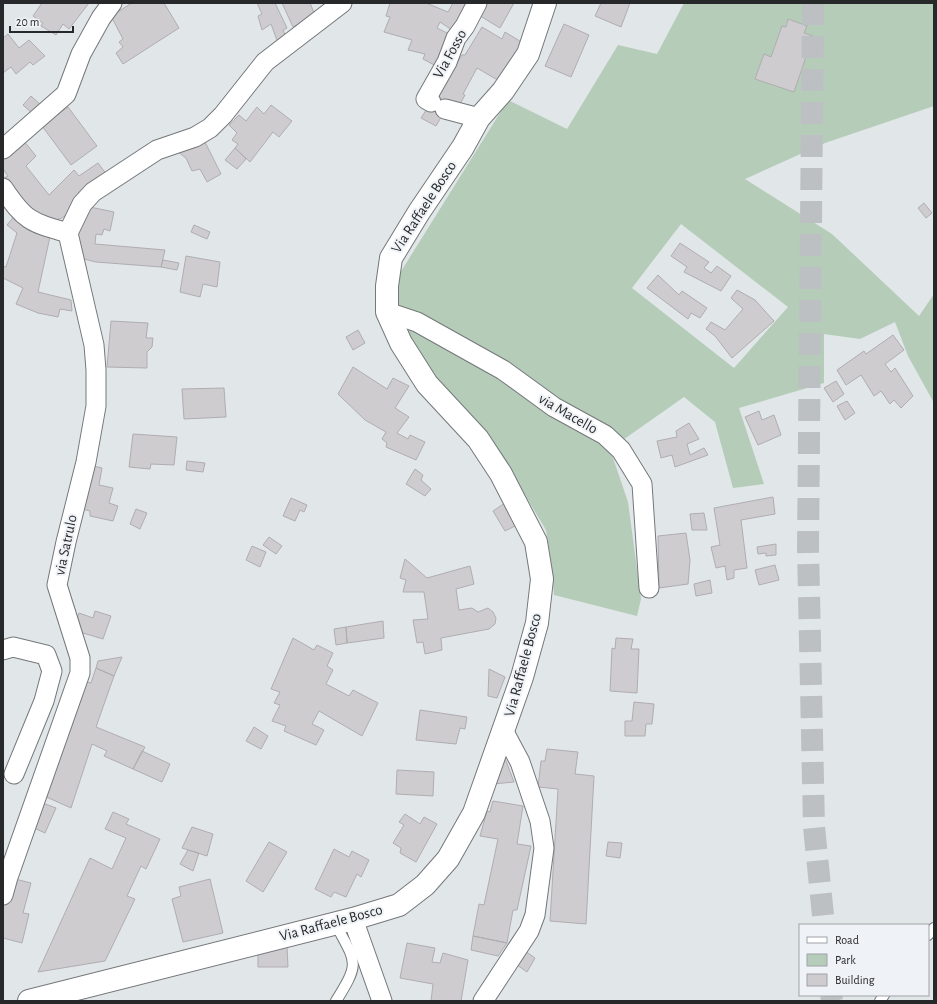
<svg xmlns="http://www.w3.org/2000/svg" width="937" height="1004" viewBox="0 0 937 1004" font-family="'Alegreya Sans',sans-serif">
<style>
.green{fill:#b4ccb8;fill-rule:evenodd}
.building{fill:#cfccd0;stroke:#b0adb1}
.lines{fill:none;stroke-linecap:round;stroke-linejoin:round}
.highway-tunnel{stroke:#bcc0c3;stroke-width:22;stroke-dasharray:22 11;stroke-linecap:butt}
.lane-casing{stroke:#74787b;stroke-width:12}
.street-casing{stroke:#74787b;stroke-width:21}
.secondary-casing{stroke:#74787b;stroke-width:24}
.lane{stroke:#fff;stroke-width:10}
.street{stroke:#fff;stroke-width:19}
.secondary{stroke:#fff;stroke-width:22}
.labels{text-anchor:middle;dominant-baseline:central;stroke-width:4;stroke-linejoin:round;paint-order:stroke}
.street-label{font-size:15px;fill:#272829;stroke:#eff3f7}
</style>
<rect width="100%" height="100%" fill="#e1e6e9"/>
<path class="green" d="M684,3H934V106L825,143L745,179L832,234L919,316L934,294V403L908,356L895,322L860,339L824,334V383L739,408L764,484L733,488L715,422L684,397L610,449L628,502L641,599L637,616L554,595L551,561L546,530L506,463L423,363L395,316V281L508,100L567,129L618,45L657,54ZM681,224L788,307L734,368L632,288Z"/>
<path class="building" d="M42,3H89L69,29L63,24L56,35L41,26L43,23L33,16Z
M132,3H164L179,28L123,64L116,53L123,47L119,42L123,39L111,16Z
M257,3H275L287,28L283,30L286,37L278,43L271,24L262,30L258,16L262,14Z
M282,3H310L315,15L293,27Z
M390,3H426L448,12L453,3H466L472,7L455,32L440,22L437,28L449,34L442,47L447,50L438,67L423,59L425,54L408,50L412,40L384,32L390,17L386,16Z
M483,3H514L500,28L477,14Z
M601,3H630L621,27L595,16Z
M788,19L807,26L804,33L813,36L794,92L755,79L764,54L771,57L782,26L786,27Z
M564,24L589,35L571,77L545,66Z
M482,27L502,39L505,32L523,43L501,82L477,68L463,94L465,95L459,106L447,107L436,126L421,118L462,55H465Z
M8,34L19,48L29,40L45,56L33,65L30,62L16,74L11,67L3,73V38Z
M31,96L42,106L34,115L23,105Z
M271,105L292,121L279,137L273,132L250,162L235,148L238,144L232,140L237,133L229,125L239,115L246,121L257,107L264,114Z
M68,107L97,146L71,165L42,126Z
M203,138L221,174L207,182L200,169L192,171L186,158L178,152Z
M23,140L36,156L26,166L49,195L74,170L79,176L98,163L107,175L69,213L62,218L47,223L31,214L4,178L8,176L3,169V158Z
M235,148L246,159L237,169L225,160Z
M924,203L932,213L926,218L918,208Z
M85,206L114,212L110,231L104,229L102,235L96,234L95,244L165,250L161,267L96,262L76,257V239Z
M16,214L51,232L38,292L71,300L72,311L60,309L58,317L38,313L16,304L23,288L3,278V266L6,267L17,233L7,225Z
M194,225L210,232L207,239L191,232Z
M680,243L709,262L704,268L711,273L717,266L731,276L721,291L684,272L687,267L671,256Z
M186,256L220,262L217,287L203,284L200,297L180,292Z
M163,260L179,263L177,270L161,267Z
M658,275L679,295L682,291L707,308L700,318L691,313L688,319L647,288Z
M737,290L755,300L774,321L732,358L715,336L706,329L711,322L725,330L743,309L731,298Z
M111,321L148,323L146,338H153L152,347L147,352V368L107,367Z
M358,330L365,343L353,350L346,337Z
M893,335L904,350L885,364L891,372L895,368L913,396L901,408L894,400L890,404L881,391L874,396L861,375L846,385L837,370L864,351L866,354Z
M353,367L387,389L393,378L409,386L395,408L409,417L397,433L408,439L410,435L425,442L416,460L386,447L387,443L382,439L386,432L365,420L338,394Z
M836,381L844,394L833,402L824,388Z
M224,388L226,417L184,419L182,389Z
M847,401L855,413L845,420L837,406Z
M759,411L762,420L774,415L781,435L758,445L745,417Z
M689,423L699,439L687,444L690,455L704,448L708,455L675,467L672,455L661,458L657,441L677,437L676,431Z
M133,434L177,437L174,465L151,464L150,469L129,467Z
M187,461L205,463L203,472L186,470Z
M89,465L102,468L99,485L113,488L109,503L118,506L113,521L90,516V511L78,508Z
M415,469L423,475L421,480L431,489L425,496L406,484Z
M773,497L775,514L741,520L747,568L734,570V578L727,580L725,566L716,568L711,547L720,545L714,508Z
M291,498L307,505L304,512L300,510L295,521L283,516Z
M505,503L517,525L505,531L493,511Z
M136,509L147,513L140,529L130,524Z
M704,513L707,530H692L690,514Z
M686,533L690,560L688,584L659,588L658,536Z
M269,537L282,546L276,554L263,545Z
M776,544V555L766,556V553L758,554L757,547Z
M252,546L266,552L260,567L246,560Z
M405,559L427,578L470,566L474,584L456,589L459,610L472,608L478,612L488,608L493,612L496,618L495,624L489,629L441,638L442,650L425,654L423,642L417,643L413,620L428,619L424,592H403L406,580L400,578Z
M775,565L779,580L759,585L755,570Z
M710,580L712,593L696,596L694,584Z
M95,611L111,616L103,639L73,630L79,613L93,618Z
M383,621L384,638L347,643L346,627Z
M346,627L347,643L336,645L334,629Z
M293,638L314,650L317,645L333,653L327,666L333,670L326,684L349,696L353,690L378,703L362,736L319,711L312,724L324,730L316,745L284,731L286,726L272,721L280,705L274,703L280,692L271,689Z
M616,638L633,639L631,649H639L637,693L610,691L612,648L615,649Z
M122,657L114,676L96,668L98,661Z
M96,668L114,676L96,727L145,747L133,769L104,756L107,751L92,744L71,808L42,795L82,680L91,683Z
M489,669L505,677L497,698L488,696Z
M634,702L654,704L652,724H646L645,736H625V721H632Z
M420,710L467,717L465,729L460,728L456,744L416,740Z
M254,727L268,736L261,749L246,741Z
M547,749L578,752L575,774L594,776L586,924L550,921L558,789L538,787L541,761H545Z
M142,751L170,764L162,782L133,769Z
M503,753L514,782L493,784Z
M397,770L434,772L433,796L396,794Z
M493,801L523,806L517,844L531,846L517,910H513L507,943L473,936L479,904L484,905L498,839L480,836L487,811L490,812Z
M40,802L56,808L45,833L30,826Z
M113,812L129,819L126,824L160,839L146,869L141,866L127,896L135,899L105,961L38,972L90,858L112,869L126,838L105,829Z
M405,814L420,824L424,817L437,824L416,862L400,853L401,848L393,843L404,825L399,822Z
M192,827L213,834L207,856L182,848Z
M269,842L287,852L263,892L246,881Z
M608,842L622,843L620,858L606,856Z
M334,849L349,857L352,851L369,860L361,877L357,874L346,897L334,892L331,897L315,889Z
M188,850L199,853L193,871L180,864Z
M11,878L31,883L23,913L29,914L22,943L3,938V907Z
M210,879L223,933L183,942L172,899L181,896L179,887Z
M473,936L488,939L507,943L498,956L471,950Z
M407,943L435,948L432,962L440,963L443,953L468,960L461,1001H431L433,984L400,978Z
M287,947L288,967H258V954Z
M522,949L535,958L527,972L513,962Z"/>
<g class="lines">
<path class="highway-tunnel" d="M813,3L808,548L814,827L824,925
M831,995L832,1001"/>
<defs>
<path id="lane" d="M335,923C356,963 361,961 336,1001
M928,935L934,928
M880,1001L884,995"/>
<path id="street" d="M431,102L426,99L447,62L456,38L465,26L477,3
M445,109L479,118
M3,149L66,94L81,54L101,18L112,3
M3,188C25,221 30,222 68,233L82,204L93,192L157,150L195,137L210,128L223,115L265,62L342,3
M387,312L417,322L503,370L554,407L605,435L621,450L642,484L649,588
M3,650L13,647L46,655L52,671L44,701L14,774
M3,895L8,877L80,673V658L57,585L66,542L86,462L96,406V370L94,345L68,233
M353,919L382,1001
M483,1001L529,931L535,915L544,848L540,821L520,762L504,732"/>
<path id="secondary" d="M29,1001L353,919L399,905L425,885L448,859L474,813L522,677L537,623L542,579L536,542L501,474L478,439L427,384L401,343L387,312V286L391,258L419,212L463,147L479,118L503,91L528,54L545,3"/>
</defs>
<use href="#lane" class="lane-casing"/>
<use href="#street" class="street-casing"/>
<use href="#secondary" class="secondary-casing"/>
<use href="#lane" class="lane"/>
<use href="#street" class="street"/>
<use href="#secondary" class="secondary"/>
</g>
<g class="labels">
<g class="street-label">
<text transform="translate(450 54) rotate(-61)">Via Fosso</text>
<text transform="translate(424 207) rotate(-57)">Via Raffaele Bosco</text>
<text transform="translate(568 414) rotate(30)">via Macello</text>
<text transform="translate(66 545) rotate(-78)">via Satrulo</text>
<text transform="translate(523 665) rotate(-75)">Via Raffaele Bosco</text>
<text transform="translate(331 923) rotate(-15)">Via Raffaele Bosco</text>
</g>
</g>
<rect width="937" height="1004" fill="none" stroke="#272829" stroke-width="8"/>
<rect x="799" y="924" width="130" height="72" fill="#eff3f7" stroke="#9fa2a5"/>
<rect x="807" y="937" width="20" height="6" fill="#ffffff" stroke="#9fa2a5"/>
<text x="835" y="944" font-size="12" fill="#272829">Road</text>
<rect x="807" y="954" width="20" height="12" fill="#b4ccb8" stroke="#9fa2a5"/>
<text x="835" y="964" font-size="12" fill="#272829">Park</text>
<rect x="807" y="974" width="20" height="12" fill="#cfccd0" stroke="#9fa2a5"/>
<text x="835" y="984" font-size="12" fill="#272829">Building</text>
<path d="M10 26v6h63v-6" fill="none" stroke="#272829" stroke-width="2"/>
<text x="16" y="26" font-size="12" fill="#272829" stroke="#eff3f7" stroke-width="3" paint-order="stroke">20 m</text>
</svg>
